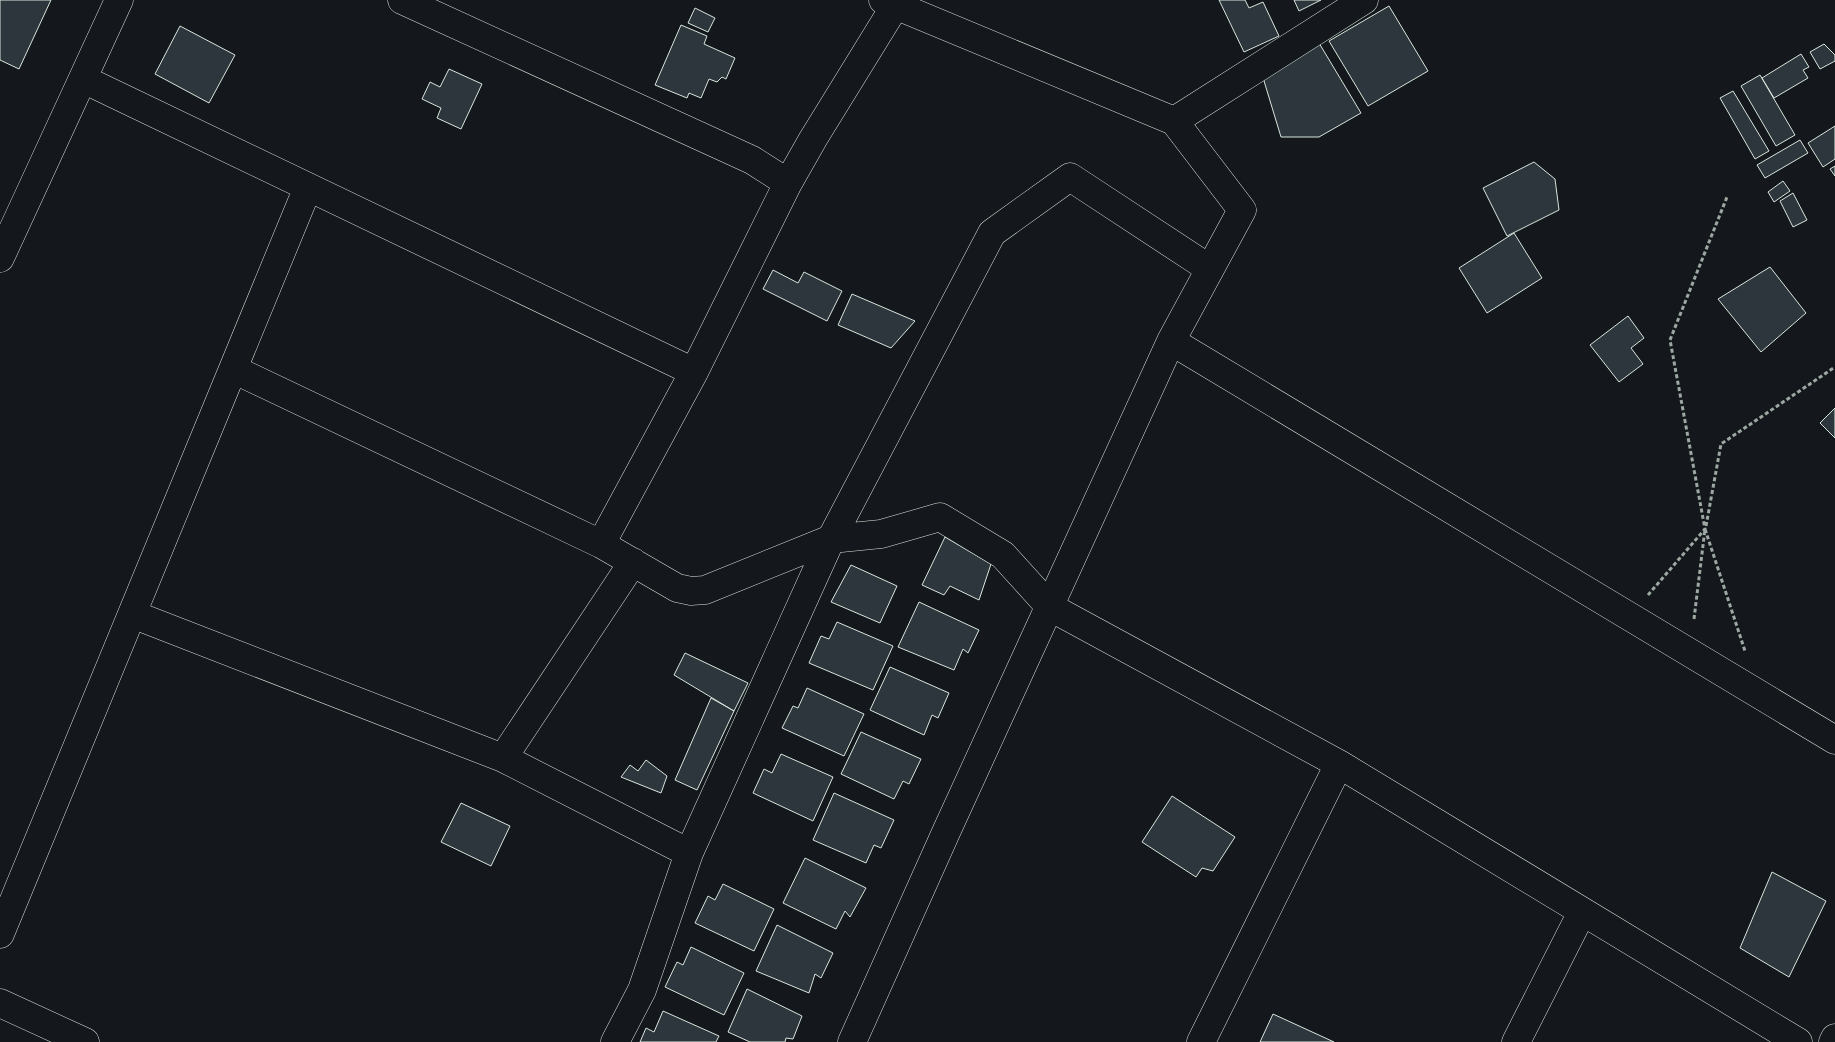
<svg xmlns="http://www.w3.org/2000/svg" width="1835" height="1042" viewBox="0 0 1835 1042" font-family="Montserrat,sans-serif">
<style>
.building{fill:#2c363c;stroke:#d8e6dc}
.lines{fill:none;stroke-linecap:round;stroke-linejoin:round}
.minor-casing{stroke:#d8e6dc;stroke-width:29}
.path{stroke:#9da8a2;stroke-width:3;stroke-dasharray:4 2.5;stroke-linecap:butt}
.minor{stroke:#14181c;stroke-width:28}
</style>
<rect width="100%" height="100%" fill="#14181c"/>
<path class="building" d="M0,0H51L19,69L0,60Z
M1219,0H1245L1249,8L1263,2L1279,36L1244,52Z
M1294,0H1321L1299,11Z
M1389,6L1428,71L1368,106L1329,41Z
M695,8L715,18L708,32L688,23Z
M681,25L707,36L704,44L735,58L726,79L722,77L717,82L709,79L701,98L689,93L687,98L655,85Z
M180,26L235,55L209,103L155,74Z
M1316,38L1361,113L1319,137H1281L1261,71Z
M1824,44L1835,55V61L1820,69L1810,52Z
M1801,54L1809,67L1803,70L1808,78L1774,98L1762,78Z
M449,69L482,84L461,129L437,118L441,108L422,99L430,82L440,87Z
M1760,75L1795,135L1776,146L1741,86Z
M1733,91L1769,151L1755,159L1720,98Z
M1835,126V159L1823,167L1808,143Z
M1800,140L1808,153L1765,178L1757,165Z
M1534,162L1555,179L1559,210L1507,236L1483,188Z
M1835,166V176L1830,169Z
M1783,181L1790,191L1774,202L1768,192Z
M1793,193L1807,220L1793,227L1780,201Z
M1514,233L1542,278L1487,313L1459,268Z
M1770,267L1806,313L1761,352L1718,299Z
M773,270L798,283L804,272L842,291L827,321L763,289Z
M852,294L915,321L891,348L838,325Z
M1628,316L1644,338L1631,348L1643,364L1619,382L1590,345Z
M1835,408V438L1820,423Z
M945,537L991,564L979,600L950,586L944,595L922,585Z
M851,565L897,586L880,623L831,602Z
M919,602L979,630L968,653L963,649L954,670L898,647Z
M837,622L893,646L873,690L809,663L821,636L829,639Z
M685,653L748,683L734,711L674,675Z
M890,667L949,693L938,718L932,715L924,735L870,710Z
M807,688L864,714L844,756L782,728L793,706L798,708Z
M711,698L734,711L697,790L675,780Z
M861,732L921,759L909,784L903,781L894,799L841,774Z
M781,754L833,777L813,821L753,793L764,769L772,773Z
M646,760L667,776L661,793L621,777L630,765L638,771Z
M834,793L894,820L881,848L874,845L866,863L813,840Z
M1172,796L1235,837L1213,871L1202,868L1196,877L1142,842Z
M461,803L510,826L491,866L441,842Z
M805,858L866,888L850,917L845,911L836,929L783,903Z
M1772,872L1826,901L1789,977L1740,948Z
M723,884L774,909L754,951L695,923L708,896L715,900Z
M777,925L833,953L821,978L815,974L809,993L756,971Z
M691,947L744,973L724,1015L665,987L677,962L683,965Z
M747,989L802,1016L793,1039L786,1038L785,1042H750L728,1032Z
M663,1011L719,1036L716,1042H640L646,1028L654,1032Z
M1273,1014L1334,1042H1260Z"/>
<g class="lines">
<defs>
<path id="minor" d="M402,0L752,160L788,183
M883,0L1174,121
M83,79L694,372
M0,258L119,0
M1171,341L1835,740
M233,369L601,544L677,588L691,591L705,590L831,539L881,534L940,517L1003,555L1050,607L1339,764L1798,1042
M601,544L694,372L788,183L813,139L895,6
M132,614L503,758L633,562
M503,758L689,853
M0,934L308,187
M0,1003L85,1042
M615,1042L642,990L689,853L831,539L992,233L1070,177L1210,269
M852,1042L947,830L1171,341L1242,210L1174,121L1364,0
M1201,1042L1339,764
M1516,1042L1582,912
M1833,1042L1835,1038"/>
</defs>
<use href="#minor" class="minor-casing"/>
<path class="path" d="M1706,526L1721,444L1835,367
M1648,595L1705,529L1670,340L1727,197
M1694,619L1705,529L1745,651"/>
<use href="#minor" class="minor"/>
</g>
</svg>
